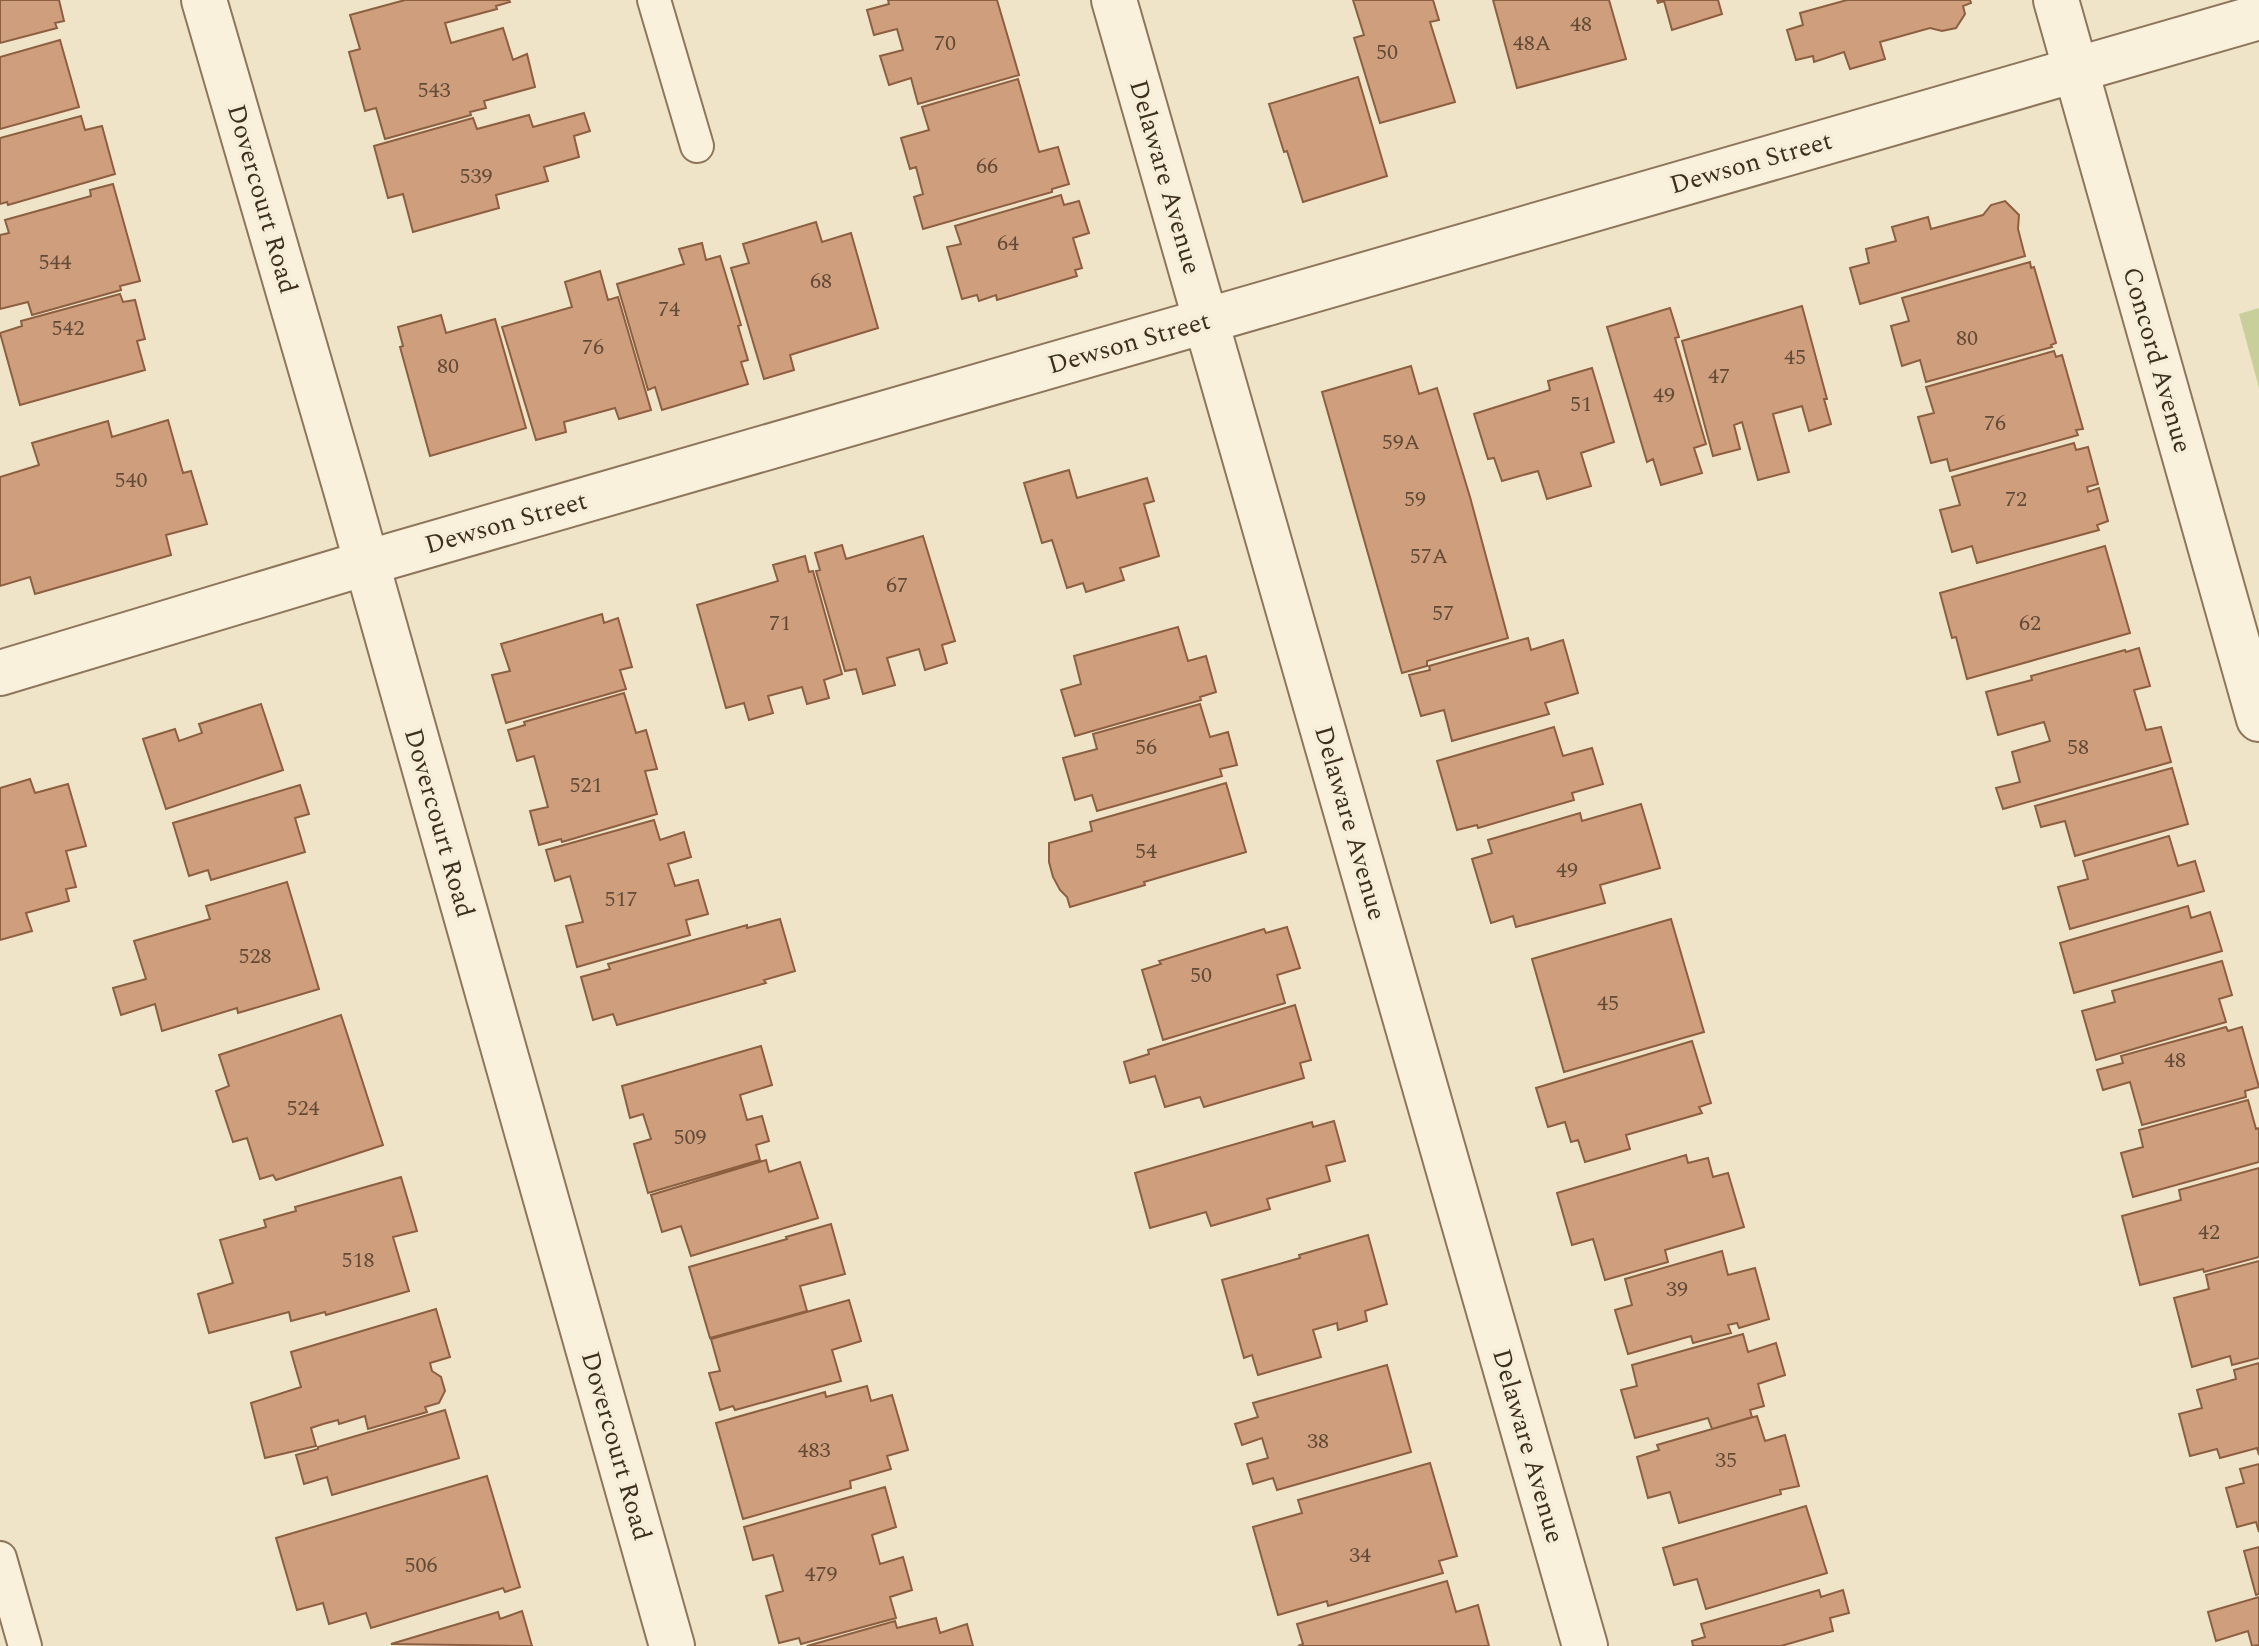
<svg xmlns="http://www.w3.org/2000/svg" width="2259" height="1646" viewBox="0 0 2259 1646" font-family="Spectral,serif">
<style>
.green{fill:#c9cf9b}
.building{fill:#cf9f7d;stroke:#8d5f41;stroke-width:2}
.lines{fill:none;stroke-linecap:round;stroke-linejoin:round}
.service-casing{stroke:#8d765c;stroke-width:36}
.minor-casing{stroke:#8d765c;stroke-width:48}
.tertiary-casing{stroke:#8d765c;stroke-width:48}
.service{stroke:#faf1dc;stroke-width:32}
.minor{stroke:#faf1dc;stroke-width:44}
.tertiary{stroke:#faf1dc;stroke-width:44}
.labels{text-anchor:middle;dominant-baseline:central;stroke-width:7;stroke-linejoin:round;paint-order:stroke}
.number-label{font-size:22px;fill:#624a37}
.street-label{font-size:26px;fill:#3d2e20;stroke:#f7eed8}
</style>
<rect width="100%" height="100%" fill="#f0e4c8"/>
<path class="green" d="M2259,308V388L2239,314Z"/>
<path class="building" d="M0,0H59L64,21L55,23L57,28L0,43Z
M405,0H509L510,2L496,6L497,9L445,23L451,43L503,28L513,60L527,54L535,87L484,101L486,108L470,112L471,115L385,139L376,108L365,111L349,52L360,49L350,15Z
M888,0H997L1019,75L918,104L911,78L889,85L880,56L903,50L897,29L874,35L867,10L889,4Z
M1353,0H1433L1439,20L1430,22L1455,102L1380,123L1354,38L1364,35Z
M1493,0H1609L1626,59L1517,88Z
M1657,0H1718L1722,14L1672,30L1664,1L1658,3Z
M1847,0H1970L1971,3L1963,6L1965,14L1956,28L1942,31L1930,28L1880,42L1885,59L1850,69L1844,52L1814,62L1813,56L1796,60L1787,30L1803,25L1800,13Z
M60,40L79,107L0,129V57Z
M1358,77L1387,176L1303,202L1287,151L1284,152L1269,104Z
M1018,79L1039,152L1058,147L1069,184L1052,189V192L923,229L914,197L923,194L916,167L910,169L901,138L929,130L922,107Z
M584,113L590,131L574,136L579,157L544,167L548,181L496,195L499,208L413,232L403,194L388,198L374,146L473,118L477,129L529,115L533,127Z
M81,116L85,130L102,126L115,174L8,205L7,202L0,204V138Z
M113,184L140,281L120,286L121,290L32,315L28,302L0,309V235L9,233L5,220L91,196L90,190Z
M1061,195L1064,205L1079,201L1089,233L1073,238L1082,268L1075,270L1077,276L997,300L996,295L979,301L977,295L962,299L947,247L961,244L955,226Z
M2005,201L2019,215L2018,229L2025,256L1860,304L1850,268L1869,263L1866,249L1896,241L1892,227L1928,217L1931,229L1983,215L1991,205Z
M816,222L822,242L851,233L878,328L790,355L794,370L764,379L731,268L749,263L743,244Z
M702,243L706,260L720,256L741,325L738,326L748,360L741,362L748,384L662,410L655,387L648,390L617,284L684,264L679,249Z
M2030,262L2031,268L2034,267L2056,343L2051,345L2052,347L1926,382L1920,360L1902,366L1891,326L1909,321L1902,298Z
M600,271L608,300L618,297L651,410L619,419L615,408L564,422L566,432L536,440L502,327L572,307L565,282Z
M120,294L123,302L135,300L145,339L137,341L145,370L20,405L0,333L22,326L21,321Z
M1802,306L1827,399H1824L1831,424L1809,431L1802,406L1773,414L1789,472L1758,480L1742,422L1734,425L1740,449L1713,456L1682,341Z
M1670,308L1679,337L1675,338L1706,444L1694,448L1702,473L1661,485L1653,459L1647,462L1607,327Z
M441,315L446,333L495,319L526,428L430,456L400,347L403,346L398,327Z
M2054,351L2056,357L2062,355L2083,429L2076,430L2078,435L1950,471L1947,459L1931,463L1918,417L1934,413L1926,387Z
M1411,366L1419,394L1437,388L1470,497L1508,638L1427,661V666L1402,673L1322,392Z
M1592,368L1614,442L1581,453L1591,486L1547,499L1538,471L1502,481L1494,458L1488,459L1474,414L1550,390L1548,381Z
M168,420L183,473L191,471L207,524L166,535L171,555L35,594L30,577L0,586V477L39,465L32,443L108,421L112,437Z
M2074,443L2076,450L2088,447L2098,484L2087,487L2088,492L2099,488L2108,521L2097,525L2099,530L1977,563L1972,546L1952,552L1940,510L1960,505L1952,477Z
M1069,470L1077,498L1147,478L1154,501L1144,504L1159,556L1120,568L1124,580L1086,592L1083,583L1067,588L1052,540L1042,543L1024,483Z
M923,536L955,641L942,645L947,663L925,670L919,649L887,658L895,685L863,694L856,669L845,671L816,571L820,570L815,553L842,545L846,559Z
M2105,546L2130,633L1967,679L1956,637L1952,638L1940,593Z
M805,556L809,572L813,571L842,674L824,680L829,698L807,704L802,687L768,696L773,713L749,720L744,703L726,708L697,605L778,581L773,565Z
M602,614L604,623L618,618L632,667L620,670L626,689L506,723L492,675L510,671L501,644Z
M1178,627L1188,661L1206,656L1216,692L1200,697L1201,700L1075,736L1061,690L1081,684L1074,656Z
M1528,638L1531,650L1563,640L1578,693L1545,703L1549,714L1452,741L1444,710L1421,716L1409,675L1430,670L1429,666Z
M2139,648L2150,686L2134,690L2146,730L2161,727L2171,762L2003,809L1996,788L2020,782L2012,752L2050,741L2044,722L1998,735L1986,692L2032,680L2031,676L2125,650L2126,652Z
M624,693L636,733L646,730L657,769L645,771L657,814L562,842L561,839L539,845L530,811L548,807L534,756L517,761L508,730L525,725L524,722Z
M261,704L283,770L166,809L143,739L175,729L179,741L202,733L199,724Z
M1200,704L1210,737L1228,732L1237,765L1220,769L1222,776L1097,811L1092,795L1075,800L1063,758L1097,749L1093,734Z
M1554,727L1563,756L1592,748L1603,784L1572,793L1574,800L1478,828L1477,825L1457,830L1437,761Z
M2172,768L2188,824L2075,856L2065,821L2041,827L2035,806Z
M30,779L35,793L68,784L86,846L66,851L76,887L66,889L69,901L26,913L32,931L0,940V788Z
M1226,783L1246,852L1144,882L1145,885L1070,907L1067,897L1060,890L1053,877L1049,862V843L1092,831L1090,822Z
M300,785L309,814L295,818L305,852L211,880L208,870L189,876L173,823Z
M1641,804L1660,868L1600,885L1605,903L1516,927L1513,916L1491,923L1472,859L1492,853L1488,840L1580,813L1582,821Z
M654,820L660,840L684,832L691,857L668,864L675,886L698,880L708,914L686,920L690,935L577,967L566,926L583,922L570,876L555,881L546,850Z
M2169,836L2178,866L2195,861L2204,891L2070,929L2058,887L2088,879L2083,861Z
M287,882L319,989L238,1013L237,1008L162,1031L155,1004L121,1015L113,988L146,979L134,941L210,919L206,906Z
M2188,906L2191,918L2210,912L2222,951L2074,993L2060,943Z
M780,919L795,971L764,980L766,983L617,1025L613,1014L593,1020L581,977L610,969L608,964L747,925V928Z
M1671,919L1704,1032L1564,1072L1532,959Z
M1287,927L1300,968L1277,975L1285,1003L1163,1040L1142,970L1161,964L1159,961L1264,929L1266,933Z
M2222,961L2232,995L2219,999L2226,1022L2096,1060L2082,1011L2115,1002L2112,991Z
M1295,1005L1311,1060L1300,1063L1304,1078L1204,1107L1200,1097L1165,1107L1155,1076L1130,1083L1124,1062L1149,1054L1148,1050Z
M341,1015L383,1145L276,1180L273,1175L260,1179L247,1138L233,1142L216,1091L229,1086L219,1055Z
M2226,1027L2228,1031L2242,1027L2259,1087L2245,1091L2246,1097L2142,1125L2130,1082L2103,1090L2097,1070L2123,1063L2121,1056Z
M1692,1041L1711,1103L1699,1107L1702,1113L1626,1135L1630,1149L1585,1162L1578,1140L1571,1142L1565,1122L1548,1127L1536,1088Z
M761,1046L772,1085L740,1095L747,1120L762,1116L769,1141L756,1145L760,1160L648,1193L634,1144L651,1139L643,1114L630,1118L622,1086Z
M2248,1100L2256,1129L2259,1128V1162L2133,1197L2121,1153L2143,1147L2139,1130Z
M1334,1121L1345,1161L1326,1166L1330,1181L1267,1199L1270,1209L1211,1226L1206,1212L1150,1228L1135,1173L1312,1122L1313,1127Z
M1686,1155L1688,1163L1708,1158L1713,1177L1728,1173L1744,1227L1665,1250L1668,1262L1605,1280L1593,1239L1572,1245L1557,1193Z
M766,1160L769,1172L800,1162L818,1218L691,1256L681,1226L662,1232L651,1195Z
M2259,1168V1257L2204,1272L2203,1269L2140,1285L2122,1216L2181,1200L2179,1190Z
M401,1177L417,1231L393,1237L409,1291L326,1315L325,1312L291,1321L289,1312L209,1333L198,1294L233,1283L220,1240L266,1227L264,1220L296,1211L295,1207Z
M831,1224L845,1274L800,1286L807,1311L710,1338L689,1267L787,1239L786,1237Z
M1368,1235L1387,1304L1365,1311L1367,1321L1338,1330L1337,1323L1313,1330L1321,1357L1258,1375L1252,1355L1244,1358L1222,1280L1300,1258L1299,1255Z
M1722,1251L1728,1275L1755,1268L1769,1319L1739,1328L1737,1323L1728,1325L1731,1333L1693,1343L1691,1336L1628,1354L1615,1310L1632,1305L1625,1279Z
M2259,1261V1358L2232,1365L2230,1356L2192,1367L2174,1298L2209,1289L2206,1275Z
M849,1300L861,1341L832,1350L841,1381L735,1410L733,1406L720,1410L709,1373L720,1371L711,1339Z
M436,1309L450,1357L430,1363L432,1371L441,1377L445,1391L439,1403L425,1407L427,1412L368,1429L365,1416L339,1424L338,1420L323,1424L311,1428L316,1446L265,1458L251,1403L301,1387L291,1352Z
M1743,1334L1748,1352L1776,1343L1785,1375L1758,1384L1764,1406L1750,1410L1752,1417L1712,1429L1708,1418L1635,1438L1621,1390L1637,1386L1632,1365Z
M2259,1363V1455L2257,1448L2220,1458L2217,1449L2190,1456L2179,1414L2202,1408L2197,1390L2236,1379L2234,1370Z
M1387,1365L1411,1452L1277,1490L1273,1478L1253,1484L1247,1464L1268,1458L1262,1438L1242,1445L1235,1424L1258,1417L1253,1403Z
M867,1386L871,1401L892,1395L908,1450L887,1456L891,1469L850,1481L851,1488L743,1519L716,1423L825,1392L826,1397Z
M445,1410L459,1458L332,1495L327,1477L304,1484L296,1455L318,1449V1447Z
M1757,1416L1765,1441L1785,1435L1799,1486L1780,1490L1781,1494L1679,1523L1670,1492L1648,1498L1637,1457L1659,1450L1657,1445Z
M1430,1463L1457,1556L1439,1561L1443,1573L1328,1606L1327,1601L1278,1615L1253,1527L1302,1513L1298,1500Z
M2259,1464V1532L2256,1522L2237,1527L2226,1488L2244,1483L2240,1469Z
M487,1476L520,1587L505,1592L503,1588L371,1628L366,1613L329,1624L323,1603L297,1610L276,1538Z
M885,1487L896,1527L872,1535L880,1564L903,1557L912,1590L890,1597L896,1618L801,1644L799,1638L779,1643L766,1596L783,1591L773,1555L753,1560L744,1527Z
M1806,1506L1827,1573L1706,1609L1697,1579L1674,1585L1663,1548Z
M2259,1547V1594L2256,1595L2244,1551Z
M1447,1581L1456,1612L1478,1605L1489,1646H1298L1303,1644L1297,1624Z
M1819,1590L1821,1597L1843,1590L1849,1613L1830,1618L1833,1631L1781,1646H1693L1692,1641L1705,1637L1701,1624Z
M2259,1597V1645L2252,1646L2248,1631L2216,1641L2208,1612Z
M522,1611L532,1646L391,1644L498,1612L500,1619Z
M936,1618L940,1633L967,1624L973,1646H807L895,1621L897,1628Z"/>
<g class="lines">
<defs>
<path id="service" d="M654,0L697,146
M0,1558L25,1646"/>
<path id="minor" d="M1114,0L1585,1646
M2056,0L2259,719
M0,673L366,563L2259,17"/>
<path id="tertiary" d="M204,0L345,486L672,1646"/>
</defs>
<use href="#service" class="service-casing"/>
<use href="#minor" class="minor-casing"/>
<use href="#tertiary" class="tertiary-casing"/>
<use href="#service" class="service"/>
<use href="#minor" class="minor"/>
<use href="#tertiary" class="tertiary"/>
</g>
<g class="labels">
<g class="number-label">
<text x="1581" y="24">48</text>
<text x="945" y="43">70</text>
<text x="1532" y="43">48A</text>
<text x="1387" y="52">50</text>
<text x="434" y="90">543</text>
<text x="987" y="166">66</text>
<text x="476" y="176">539</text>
<text x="1008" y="243">64</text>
<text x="55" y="262">544</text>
<text x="821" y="281">68</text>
<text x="669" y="309">74</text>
<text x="68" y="328">542</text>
<text x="1967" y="338">80</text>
<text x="593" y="347">76</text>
<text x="1795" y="357">45</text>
<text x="448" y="366">80</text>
<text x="1719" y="376">47</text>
<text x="1664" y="395">49</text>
<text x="1581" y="404">51</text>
<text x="1995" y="423">76</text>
<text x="1401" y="442">59A</text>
<text x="131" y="480">540</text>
<text x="1415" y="499">59</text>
<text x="2016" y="499">72</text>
<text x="1429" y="556">57A</text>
<text x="897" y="585">67</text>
<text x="1443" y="613">57</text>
<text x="780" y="623">71</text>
<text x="2030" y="623">62</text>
<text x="1146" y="747">56</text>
<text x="2078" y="747">58</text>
<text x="586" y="785">521</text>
<text x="1146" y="851">54</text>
<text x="1567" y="870">49</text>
<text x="621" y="899">517</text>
<text x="255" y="956">528</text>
<text x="1201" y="975">50</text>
<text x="1608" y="1003">45</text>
<text x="2175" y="1060">48</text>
<text x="303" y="1108">524</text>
<text x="690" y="1137">509</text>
<text x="2209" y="1232">42</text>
<text x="358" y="1260">518</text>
<text x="1677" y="1289">39</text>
<text x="1318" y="1441">38</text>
<text x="814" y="1450">483</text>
<text x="1726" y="1460">35</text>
<text x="1360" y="1555">34</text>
<text x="421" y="1565">506</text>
<text x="821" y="1574">479</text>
</g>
<g class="street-label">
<text transform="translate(1751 163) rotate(-16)">Dewson Street</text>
<text transform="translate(1165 177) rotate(74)">Delaware Avenue</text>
<text transform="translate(262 199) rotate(74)">Dovercourt Road</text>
<text transform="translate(1129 343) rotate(-16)">Dewson Street</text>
<text transform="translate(2157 360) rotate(74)">Concord Avenue</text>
<text transform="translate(506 523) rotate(-16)">Dewson Street</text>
<text transform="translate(439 823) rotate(74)">Dovercourt Road</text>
<text transform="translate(1350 823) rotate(74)">Delaware Avenue</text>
<text transform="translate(616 1446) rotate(74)">Dovercourt Road</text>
<text transform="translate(1528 1446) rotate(74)">Delaware Avenue</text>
</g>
</g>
</svg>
